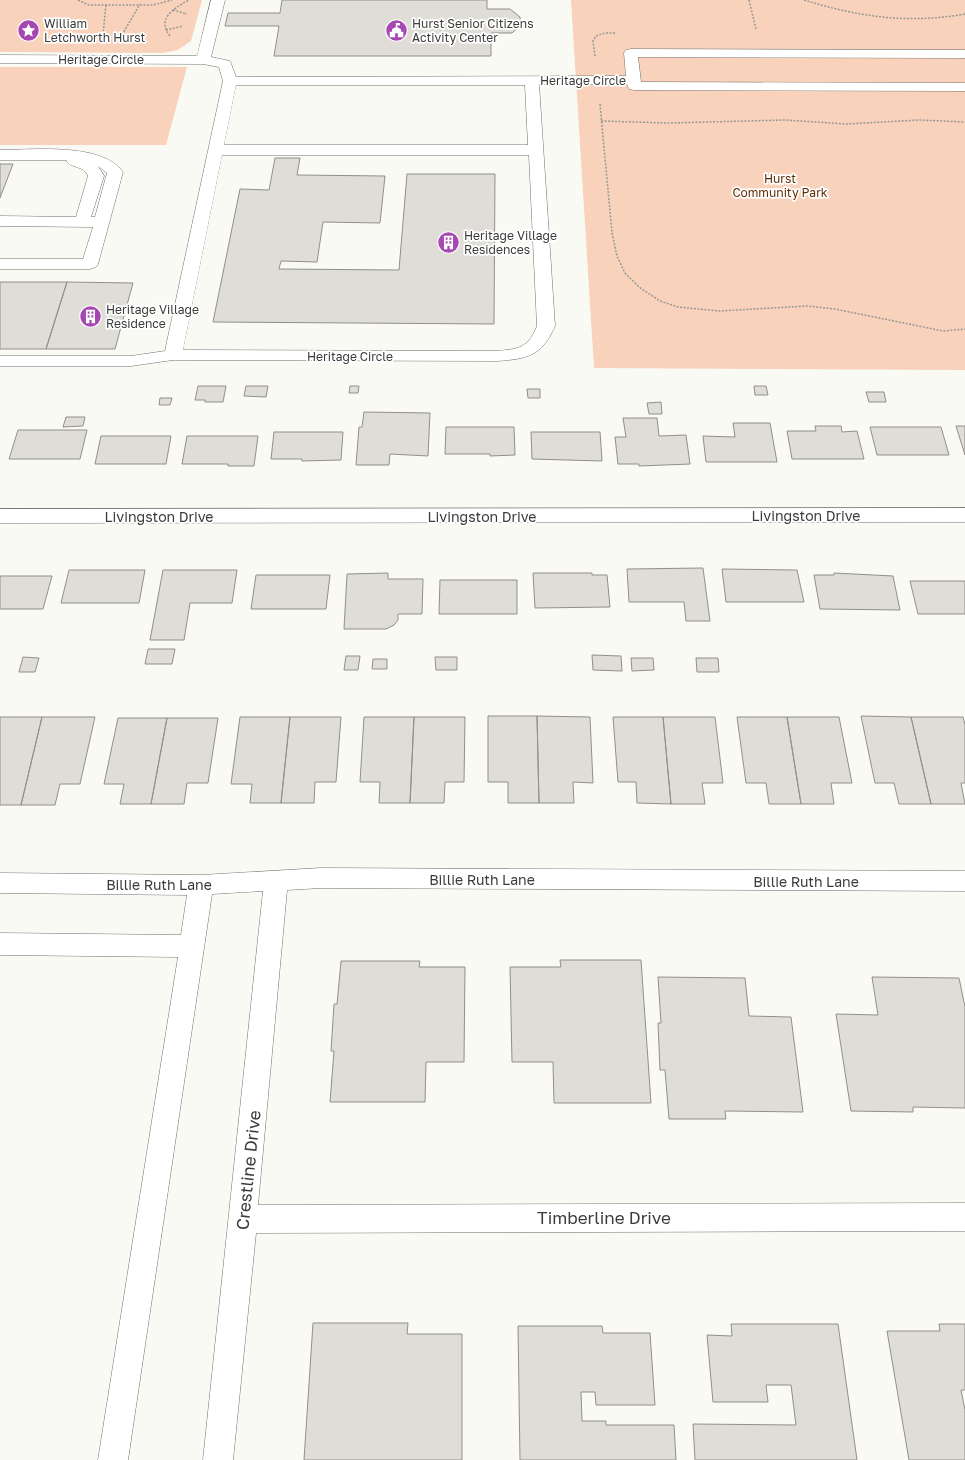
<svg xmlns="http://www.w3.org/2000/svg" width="965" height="1460" viewBox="0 0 965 1460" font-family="'Golos Text',sans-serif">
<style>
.green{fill:#f8d2bb}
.building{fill:#e0ddd8;stroke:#928f8a}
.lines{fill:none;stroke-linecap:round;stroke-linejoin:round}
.minor-casing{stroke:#70716c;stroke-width:1}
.path{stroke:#989894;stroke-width:1.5;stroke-dasharray:2 1.5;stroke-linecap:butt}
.minor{fill:#fff;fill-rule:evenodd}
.labels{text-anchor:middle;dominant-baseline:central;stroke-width:3.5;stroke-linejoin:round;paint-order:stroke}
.far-poi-label{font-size:12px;fill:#3b3b39;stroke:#fff;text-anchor:start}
.far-street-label{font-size:12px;fill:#3b3b39;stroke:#fff}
.far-park-label{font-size:12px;fill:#602e04;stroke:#fff}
.street-label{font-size:14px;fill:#3b3b39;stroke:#fff}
.near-street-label{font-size:17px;fill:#3b3b39;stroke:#fff}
</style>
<rect width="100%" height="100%" fill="#f9faf4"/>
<path class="green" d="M0,0H202L191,41L178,50L163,53L0,52Z
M571,0H965V370L594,368Z
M0,67H187L166,145H0Z"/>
<path class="building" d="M282,0H487V9H510L520,17L521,25L512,33H491V56H274L279,26H225L228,13H280Z
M275,158H300L297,175L385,176L380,223L323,222L317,262L281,261L279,269L399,270L407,174H495L494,324L213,322L240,189L269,190Z
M0,164H13L0,198Z
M0,282H67L46,349H0Z
M67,282L133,283L115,349H46Z
M198,386H226L223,402H205V400H195Z
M246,386H268L266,397L244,396Z
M350,386H359L358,393H349Z
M754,386H766L768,395H755Z
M527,389H540V398H528Z
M866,392H884L886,402H869Z
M160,398H172L170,405H159Z
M661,402L662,414H649L647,403Z
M364,412L430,413L428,456L390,454L389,465H356L359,427H362Z
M66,417H85L83,426L63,427Z
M623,418H657L659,436L686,435L690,464L639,466V464H618L615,437H626Z
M733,423H770L777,462H706L703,436L735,437Z
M815,426H841L842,432L857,431L864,459H792L787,431H816Z
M956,426H965V455Z
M446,427H514L515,455L490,456V454H445Z
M870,427H941L949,455H877Z
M18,430H87L80,459H9Z
M274,432H343L341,460L302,461V459H271Z
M531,432H600L602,461L532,459Z
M101,436H171L166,464H95Z
M187,436H258L254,466H228V464H182Z
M703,568L710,621H686L684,602H629L627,569Z
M722,569L797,570L804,602H726Z
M69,570H145L139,603H61Z
M163,570H237L232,603H190L184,640H150Z
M388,573V579H423L422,614H398V620L394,625L386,629H344L347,574Z
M533,573H592V575H607L610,607L535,608Z
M834,573L893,576L900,610L820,609L814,575H834Z
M256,575H330L326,609H251Z
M0,576H52L43,609H0Z
M440,580H517V614H439Z
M910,581H965V614H918Z
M148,649H175L172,664H145Z
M592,655L621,656L622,671L593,670Z
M346,656H360L358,670H344Z
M23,657L39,658L35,672H19Z
M435,657H457V670H436Z
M631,658H653L654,670L632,671Z
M696,658H718L719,672H697Z
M373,659H387V669H372Z
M488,716H537L539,803H508V782H488Z
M537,716L590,717L593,783L573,782L574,803H539Z
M861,716L911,717L931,804H899L894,783H875Z
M0,717H42L21,805H0Z
M42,717H95L80,784H60L55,805H21Z
M240,717H290L281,803H250L252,784H231Z
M290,717H341L336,782H315L314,803H281Z
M364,717H414L410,803H379L380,782H360Z
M414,717H465L464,782H445L444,803H410Z
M613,717H663L671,804L637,803L636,782H618Z
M663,717H715L723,783H702L705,804H671Z
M737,717H787L801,804H769L766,783H746Z
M787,717H839L852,783H831L834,804H801Z
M911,717H963L965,725V783H961L965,804H931Z
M118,718H167L151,804H120L124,784H104Z
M167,718H218L208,783H187L184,804H151Z
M560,960H641L651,1103H554L553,1062H512L510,967H561Z
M341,961H420L419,967H465L464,1062H426L425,1102H330L334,1051H331L334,1004H337Z
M658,977L745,978L749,1016L791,1017L803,1112L725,1111L726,1119H669L665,1070H660L658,1023H661Z
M872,977L959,978L965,1007V1108L913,1107V1112L851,1111L836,1014L878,1015Z
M313,1323H408L407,1334H462V1460H304Z
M731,1324H838L857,1460H695L693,1424L796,1425L791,1385H766L768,1402H713L707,1335L732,1336Z
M939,1324H965V1390H961L965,1410V1460H909L887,1331H940Z
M518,1326H602L603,1333H650L655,1405H596L595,1392H581L582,1421H606V1425H674L676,1460H520Z"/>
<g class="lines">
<defs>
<path id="minor" d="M211,0H225L211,57L230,61L236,77L626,76L624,53L626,50L631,49L965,50V58L638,57L641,82L965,83V91L634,90L629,89L627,84H539L555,326C542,356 527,359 497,361L173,360L131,366H0V356H131L165,351L223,81L219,67L203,64L0,63V55L197,56ZM236,85H525L528,145H224ZM222,155H529L537,326C528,348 519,349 497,351L183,350Z
M0,150C32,150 102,142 123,172L98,264L96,267L90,269H0V259H83L93,227L0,226V216L76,217L88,176C84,165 72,169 66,161L67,160H0ZM98,166L107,173L95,217H91L104,176Z
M965,508V522L0,523V509Z
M321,868L965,871V891L321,888L287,890L258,1205L965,1203V1231L256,1233L233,1460H203L263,891L212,894L128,1460H98L178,957L0,955V933L181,935L187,895L0,893V873L201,875Z"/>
</defs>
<use href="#minor" class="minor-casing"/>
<path class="path" d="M78,0L89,5H153L172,0
M749,0L756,29
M804,0C859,17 908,24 965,14
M173,10L187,14
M166,30L183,26
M103,35L106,4
M122,35L140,4
M170,36C156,19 174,8 189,0
M595,56L593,41L596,36L605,33H616
M600,104L612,233L617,256L625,273L639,287L660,301L678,307L719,311L807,306L835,309L943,331L965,329
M601,121L668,123L786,120L846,124L919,120L965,122"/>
<use href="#minor" class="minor"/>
</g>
<defs>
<symbol id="sight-disc" viewBox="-11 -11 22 22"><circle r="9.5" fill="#a648b1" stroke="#fff"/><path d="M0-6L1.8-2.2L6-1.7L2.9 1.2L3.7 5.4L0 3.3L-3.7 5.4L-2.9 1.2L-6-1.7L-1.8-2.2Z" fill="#fff"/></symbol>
<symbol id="civic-disc" viewBox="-11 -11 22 22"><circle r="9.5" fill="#a648b1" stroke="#fff"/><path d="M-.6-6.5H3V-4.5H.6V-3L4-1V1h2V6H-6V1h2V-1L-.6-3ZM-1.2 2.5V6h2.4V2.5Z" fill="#fff"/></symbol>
<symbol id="building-disc" viewBox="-11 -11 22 22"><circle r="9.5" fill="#a648b1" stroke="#fff"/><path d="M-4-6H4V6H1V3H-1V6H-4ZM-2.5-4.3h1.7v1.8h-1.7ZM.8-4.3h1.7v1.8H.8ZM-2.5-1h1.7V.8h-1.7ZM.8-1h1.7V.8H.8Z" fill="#fff"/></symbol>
</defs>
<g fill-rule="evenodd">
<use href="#sight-disc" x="16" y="18" width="25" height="25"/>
<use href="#civic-disc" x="384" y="18" width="25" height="25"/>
<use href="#building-disc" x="436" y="230" width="25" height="25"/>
<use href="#building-disc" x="78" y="304" width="25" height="25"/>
</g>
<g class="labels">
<g class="far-poi-label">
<text x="44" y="23">William<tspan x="44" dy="14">Letchworth Hurst</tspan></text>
<text x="412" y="23">Hurst Senior Citizens<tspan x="412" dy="14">Activity Center</tspan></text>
<text x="464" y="235">Heritage Village<tspan x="464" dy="14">Residences</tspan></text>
<text x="106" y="309">Heritage Village<tspan x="106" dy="14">Residence</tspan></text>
</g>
<g class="far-street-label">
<text x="101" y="59">Heritage Circle</text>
<text x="583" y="80">Heritage Circle</text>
<text x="350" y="356">Heritage Circle</text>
</g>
<g class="far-park-label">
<text x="780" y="178">Hurst<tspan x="780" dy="14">Community Park</tspan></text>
</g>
<g class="street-label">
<text x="806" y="515">Livingston Drive</text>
<text x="159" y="516">Livingston Drive</text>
<text x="482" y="516">Livingston Drive</text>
<text x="482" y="879">Billie Ruth Lane</text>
<text x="806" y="881">Billie Ruth Lane</text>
<text x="159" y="884">Billie Ruth Lane</text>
</g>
<g class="near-street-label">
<text transform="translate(248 1170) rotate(-84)">Crestline Drive</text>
<text x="604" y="1217">Timberline Drive</text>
</g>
</g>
</svg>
